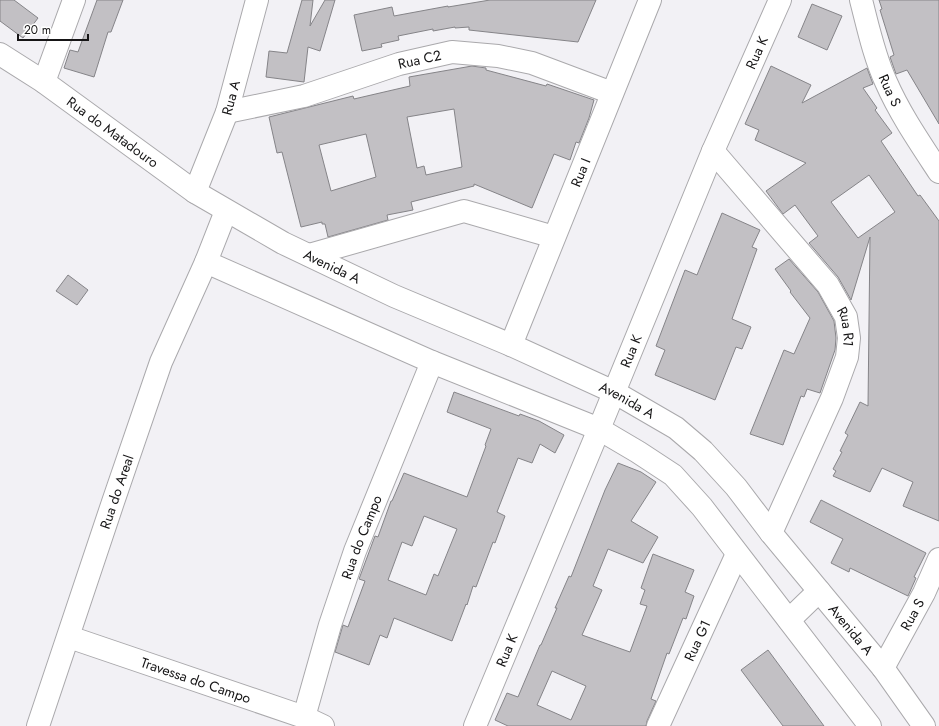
<svg xmlns="http://www.w3.org/2000/svg" width="939" height="726" viewBox="0 0 939 726" font-family="Jost,sans-serif">
<style>
.building{fill:#c2c0c4;stroke:#858488;fill-rule:evenodd}
.lines{fill:none;stroke-linecap:round;stroke-linejoin:round}
.street-casing{stroke:#aaa9ac;stroke-width:24}
.street{stroke:#fff;stroke-width:22}
.labels{text-anchor:middle;dominant-baseline:central;stroke-width:4;stroke-linejoin:round;paint-order:stroke}
.street-label{font-size:14px;fill:#161516;stroke:#fff}
</style>
<rect width="100%" height="100%" fill="#f2f1f5"/>
<path class="building" d="M0,0H14L38,18L23,38L0,21Z
M97,0H123L111,32H108L94,77L64,68L70,50L78,52Z
M302,0H313L310,26L325,0H335L320,51L308,47L304,82L266,77L269,51L287,53Z
M490,0H596L578,42L469,30V27L455,28V27L433,31V29L398,36L399,40L381,44L382,47L362,51L354,15L392,7L394,16L448,6V7Z
M879,0H939V124L907,70L896,74L890,57L894,55L880,10L882,9Z
M812,4L842,16L827,50L798,37Z
M472,66L486,68V70L546,86L547,84L594,100L589,118L579,143L576,142L570,160L554,154L532,208L474,184V186L411,202L413,210L387,215L388,220L328,237L325,224H322V222L301,227L282,152L277,153L269,117L353,96L354,99L410,86L409,77ZM454,109L462,167L426,175L424,166L417,168L407,117ZM366,134L376,177L331,191L319,145Z
M771,66L811,85L802,103L867,68L873,84L863,88L877,108L875,110L892,133L881,141L918,196L920,195L939,221V521L903,506L913,482L882,468L870,492L833,476L836,471L833,469L842,452L840,451L848,435L845,433L860,402L868,406L870,237L851,300L838,277L809,243L818,236L795,205L783,214L766,191L806,163L755,140L759,130L745,124ZM869,175L895,212L858,238L831,202Z
M722,213L760,230L752,247L757,249L732,319L751,327L742,349L736,347L715,400L655,375L665,350L656,346L685,270L697,275Z
M789,259L818,292L834,321L836,338L835,350L820,393L807,389L804,397L801,396L783,445L750,434L784,350L794,354L810,318L790,292L791,291L775,269Z
M68,275L88,290L77,305L56,291Z
M454,392L519,416L520,414L539,421L564,435L555,453L540,444L532,463L518,458L497,512L505,516L495,543L493,542L476,587L473,586L467,605L466,604L452,641L394,618L387,638L380,635L369,665L335,652L343,625L348,627L365,581L359,579L375,536L378,537L391,501H392L404,473L467,497L486,446L485,445L491,429L447,412ZM424,516L457,529L438,576L434,574L426,595L388,580L402,542L412,546Z
M618,463L641,472L656,482L631,521L658,537L643,563L608,549L593,586L602,590L582,635L630,652L647,606L640,604L645,590L641,588L653,554L694,570L685,592L694,596L686,619L683,618L669,654L667,653L651,699L656,701L647,721L646,726H508L495,720L507,693L518,697L540,645H541L557,608H555L569,576L571,577L605,490ZM552,671L586,686L571,720L537,705Z
M821,500L926,553L914,577L916,578L908,596L850,568L849,572L831,563L843,539L810,522Z
M768,650L824,726H783L741,670Z"/>
<g class="lines">
<defs>
<g id="street">
<path id="s1" d="M861,0C868,27 874,56 886,82C900,114 920,143 939,172"/>
<path id="s2" d="M0,54L44,82L195,192L283,243L394,296L511,345L614,392L676,428L703,451L736,487L771,533L883,668L924,726"/>
<path d="M44,82L74,0"/>
<path id="s3" d="M227,112L304,96L399,64L452,52L498,56L532,63L612,93"/>
<path id="s4" d="M713,151L828,285L846,317L849,338L847,357L832,398L771,533"/>
<path id="s5" d="M195,192L227,112L257,0"/>
<path d="M309,255L464,211L554,237"/>
<path d="M206,262L432,362L599,429L638,452L673,475L702,507L870,726"/>
<path id="s6" d="M511,345L650,0"/>
<path d="M789,620L819,591"/>
<path id="s7" d="M69,637L304,717L323,726"/>
<path id="s8" d="M883,668L924,593L939,559"/>
<path id="s9" d="M304,717L330,625L355,551L432,362"/>
<path id="s10" d="M38,726L113,502L161,362L206,262L226,211"/>
<path id="s11" d="M475,726L599,429L713,151L780,0"/>
<path id="s12" d="M658,726L737,554"/>
</g>
</defs>
<use href="#street" class="street-casing"/>
<use href="#street" class="street"/>
</g>
<g class="labels">
<g class="street-label">
<text stroke="none"><textPath href="#s11" startOffset="730">Rua K</textPath></text>
<text stroke="none"><textPath href="#s3" startOffset="200">Rua C2</textPath></text>
<text stroke="none"><textPath href="#s1" startOffset="95">Rua S</textPath></text>
<text stroke="none"><textPath href="#s5" startOffset="101">Rua A</textPath></text>
<text stroke="none"><textPath href="#s2" startOffset="137">Rua do Matadouro</textPath></text>
<text stroke="none"><textPath href="#s6" startOffset="186">Rua I</textPath></text>
<text stroke="none"><textPath href="#s2" startOffset="395">Avenida A</textPath></text>
<text stroke="none"><textPath href="#s4" startOffset="223">Rua R1</textPath></text>
<text stroke="none"><textPath href="#s11" startOffset="406">Rua K</textPath></text>
<text stroke="none"><textPath href="#s2" startOffset="719">Avenida A</textPath></text>
<text stroke="none"><textPath href="#s10" startOffset="247">Rua do Areal</textPath></text>
<text stroke="none"><textPath href="#s9" startOffset="189">Rua do Campo</textPath></text>
<text stroke="none"><textPath href="#s8" startOffset="61">Rua S</textPath></text>
<text stroke="none"><textPath href="#s2" startOffset="1043">Avenida A</textPath></text>
<text stroke="none"><textPath href="#s12" startOffset="94">Rua G1</textPath></text>
<text stroke="none"><textPath href="#s11" startOffset="82">Rua K</textPath></text>
<text stroke="none"><textPath href="#s7" startOffset="134">Travessa do Campo</textPath></text>
</g>
</g>
<path d="M18 34v6h70v-6" fill="none" stroke="#161516" stroke-width="2"/>
<text x="24" y="34" font-size="12" fill="#161516" stroke="#ffffff" stroke-width="3" paint-order="stroke">20 m</text>
</svg>
